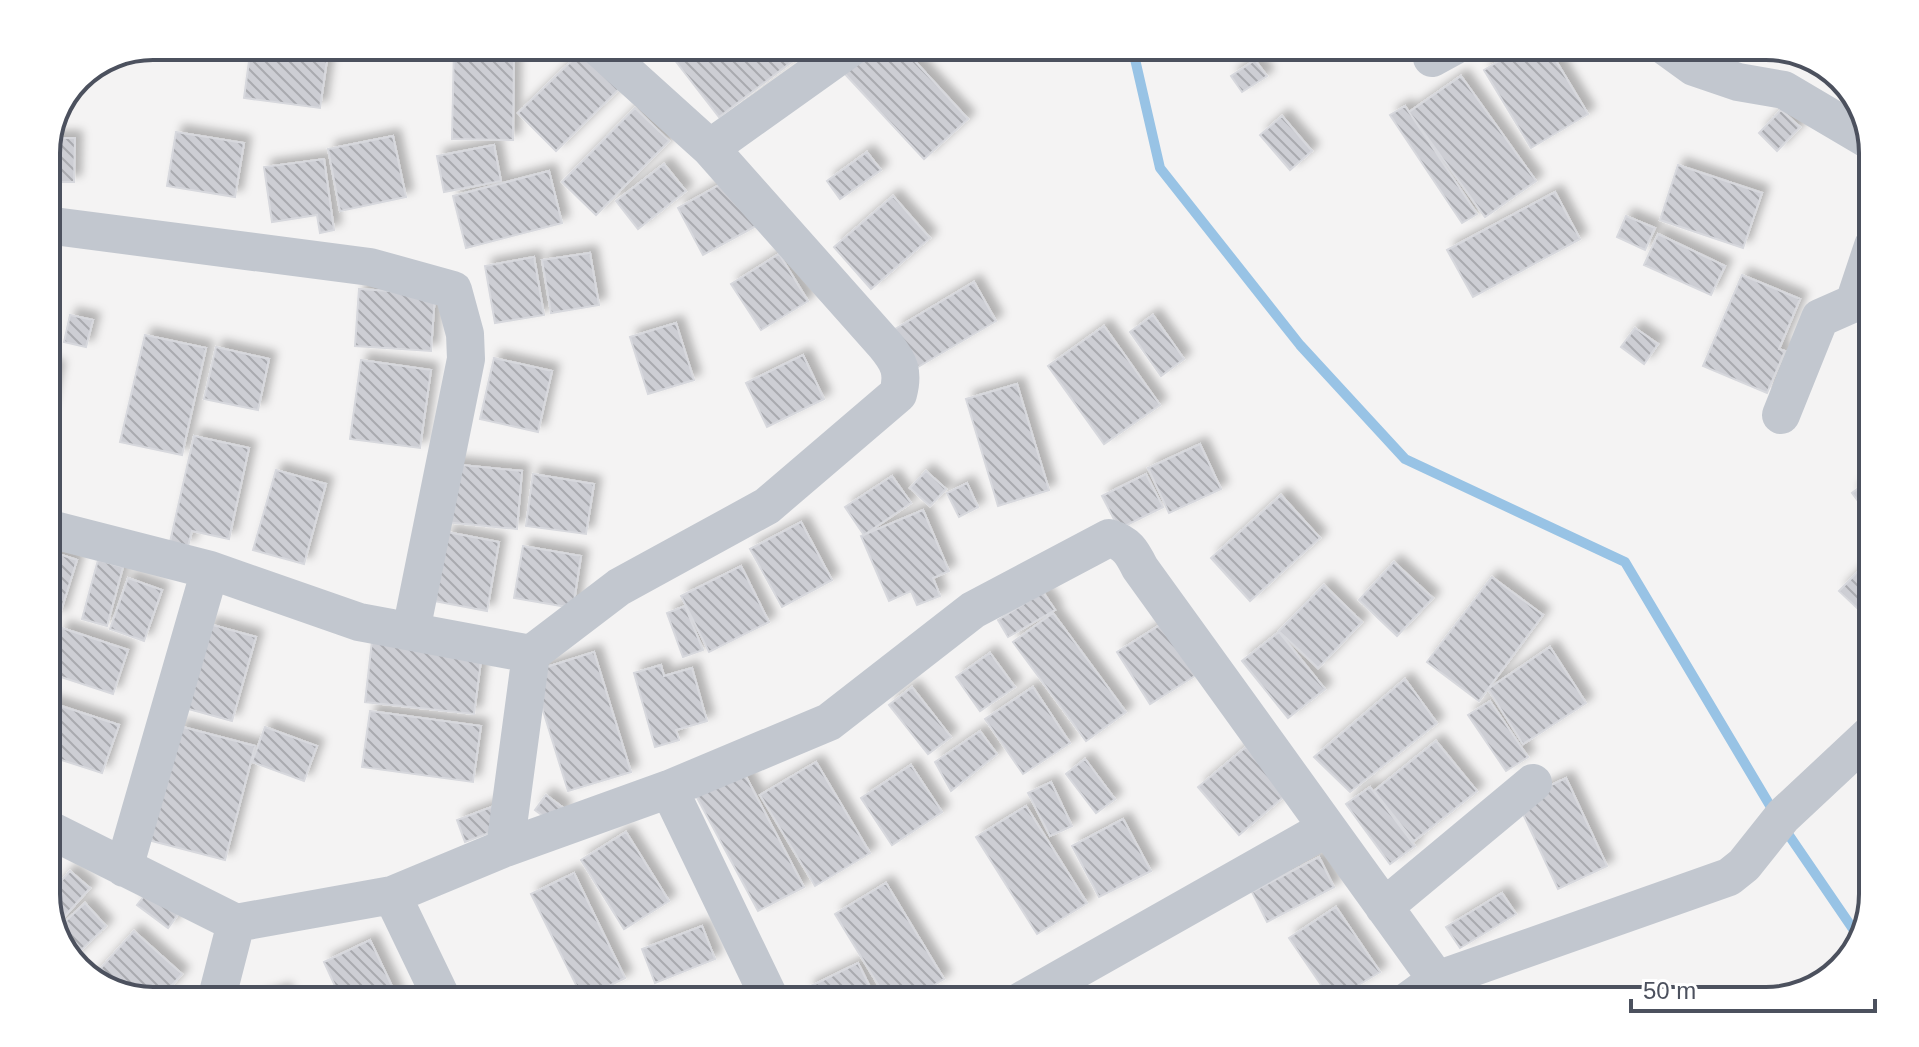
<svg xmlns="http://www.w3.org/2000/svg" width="1919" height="1047" viewBox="0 0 1919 1047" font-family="Helvetica,sans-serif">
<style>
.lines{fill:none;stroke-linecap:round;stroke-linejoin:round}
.stream{stroke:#98c3e5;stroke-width:10}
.building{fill:url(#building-back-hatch);stroke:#d7d8dd;stroke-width:2;filter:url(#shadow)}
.minor{stroke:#c2c7cf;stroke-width:38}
.rim{fill:none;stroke:#4c515e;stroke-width:4}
</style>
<defs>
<pattern id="building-back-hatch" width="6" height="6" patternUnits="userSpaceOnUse" patternTransform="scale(2)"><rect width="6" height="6" fill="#cdced4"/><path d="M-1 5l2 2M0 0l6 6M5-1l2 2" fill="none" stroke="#a9aaaf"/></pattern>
<filter id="shadow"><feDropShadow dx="7" dy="-7" stdDeviation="4" flood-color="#0004"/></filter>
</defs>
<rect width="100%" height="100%" fill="#f4f3f3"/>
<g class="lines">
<path class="stream" d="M1132,46L1160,168L1300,345L1405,459L1625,562L1775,814
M1784,828L1853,929L1865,930"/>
</g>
<path class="building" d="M251,46L328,53L320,108L244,98Z
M359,46H424L422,55Z
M454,46H514L513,140L452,139Z
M587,46L626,82L556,151L518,113Z
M692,46H802L806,51L719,117L674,59Z
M873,46H901L968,119L924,159L844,73Z
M1364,46H1393L1377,60Z
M1504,46H1547L1588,114L1531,148L1484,70L1509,55Z
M1255,60L1267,76L1242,92L1231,76Z
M1461,76L1536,181L1485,217L1409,112Z
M1405,106L1477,214L1462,223L1390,115Z
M635,108L669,141L596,215L562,182Z
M1781,110L1800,127L1777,151L1759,133Z
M1282,116L1312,151L1290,170L1260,135Z
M176,132L244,143L235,197L167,186Z
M393,136L406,197L340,211L328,149Z
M50,138H75L74,182H46V146Z
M494,145L501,181L444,192L437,156Z
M867,152L881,170L840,199L827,181Z
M324,159L334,230L320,233L317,215L272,222L264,167Z
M664,164L686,191L638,229L616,201Z
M1678,165L1762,193L1743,248L1660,220Z
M549,171L562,223L466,248L453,196Z
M730,179L756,226L703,255L678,208Z
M1555,192L1580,239L1473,297L1447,250Z
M893,196L930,238L871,289L834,247Z
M1626,216L1655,228L1645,250L1617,237Z
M1658,234L1725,266L1711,295L1644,265Z
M590,253L599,305L551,313L542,260Z
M779,254L808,301L761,330L731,284Z
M534,257L544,315L495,323L485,266Z
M1742,275L1800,299L1779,349L1785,351L1767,393L1703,366Z
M974,282L996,321L918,367L895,329Z
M359,289L435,294L431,351L355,346Z
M70,315L93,320L86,347L64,342Z
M1153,315L1184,359L1161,376L1130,332Z
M676,323L694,380L648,394L630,337Z
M1104,326L1160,405L1104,444L1048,366Z
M1635,328L1658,344L1644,364L1621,347Z
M145,335L206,348L182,455L120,442Z
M216,347L269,359L258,410L204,399Z
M803,355L824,399L767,427L746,383Z
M494,358L552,371L538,432L480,419Z
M361,360L431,370L420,448L350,439Z
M46,365L58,368L48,412H46Z
M1017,384L1049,490L998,506L966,399Z
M194,436L249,448L229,539L192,531L188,546L170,542Z
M1200,444L1221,489L1169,513L1148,468Z
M451,464L522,471L517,529L445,522Z
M276,470L326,484L304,564L253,550Z
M926,471L946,489L930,506L910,488Z
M533,474L594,484L586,534L526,526Z
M1146,474L1163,507L1119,529L1102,496Z
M892,476L911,503L864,535L845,507Z
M1873,477V521L1852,493Z
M967,483L978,507L959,517L947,493Z
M1281,495L1320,538L1250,601L1211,558Z
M923,510L949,571L933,578L940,596L917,605L911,591L889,601L861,536Z
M801,522L832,580L782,607L750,549Z
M447,532L499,542L487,611L434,601Z
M523,546L581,556L573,608L514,598Z
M46,550L77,560L59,617L46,613Z
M1873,556V623L1839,591Z
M98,560L123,567L107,626L82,619Z
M1394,562L1433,598L1397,636L1359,600Z
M741,566L769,622L709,652L681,596Z
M1492,577L1543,615L1479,701L1427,662Z
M128,578L162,590L144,641L110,629Z
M1324,585L1362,622L1318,668L1279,631Z
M1043,592L1055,610L1008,637L998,620Z
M685,606L703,650L683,657L667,613Z
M1053,613L1126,712L1086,741L1013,642Z
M1168,620L1201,672L1150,704L1117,652Z
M209,624L256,637L232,721L185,708Z
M62,628L128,650L113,694L46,672Z
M1279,632L1325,689L1288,718L1242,661Z
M372,641L482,653L474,714L365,702Z
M1550,647L1586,703L1523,744L1488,689Z
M594,652L631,772L568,791L531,672Z
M990,653L1015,687L980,711L956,677Z
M661,665L664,676L692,668L707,721L676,730L679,740L655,747L634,673Z
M1405,679L1437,723L1350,792L1314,757Z
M912,687L951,737L928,754L889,705Z
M1033,687L1070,743L1023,774L985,719Z
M46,701L119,725L102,773L46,755Z
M1490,701L1528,757L1506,771L1468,715Z
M370,711L481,726L473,782L362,767Z
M179,726L255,746L225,860L148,840Z
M265,727L317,746L304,781L252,762Z
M980,731L997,754L951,791L935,762Z
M1436,741L1477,791L1414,841L1374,791Z
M1246,747L1287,794L1239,835L1198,787Z
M1085,759L1115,799L1096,813L1066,774Z
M816,762L870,853L815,886L760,795Z
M911,765L942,812L892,845L861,798Z
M742,769L804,887L758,911L695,794Z
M1566,778L1607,866L1558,889L1517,801Z
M1051,782L1072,826L1050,836L1028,793Z
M1370,787L1415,846L1390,864L1346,804Z
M546,795L565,809L554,824L535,810Z
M494,806L502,828L465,842L457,820Z
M1026,806L1087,903L1037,934L976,837Z
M1123,819L1151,871L1099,897L1072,846Z
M626,832L669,901L624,929L581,860Z
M1319,857L1334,887L1267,922L1252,892Z
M70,871L90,888L56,926L46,898Z
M574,873L625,978L583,999L531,894Z
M886,883L944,979L908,1001H888L835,914Z
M149,890L179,913L168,928L137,905Z
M1502,893L1516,914L1460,948L1446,927Z
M85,903L106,926L71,960L64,954L56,930Z
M1336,907L1380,972L1332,1001L1289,938Z
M702,926L715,959L655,983L642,949Z
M134,931L182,974L158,1001L105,990L92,978Z
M370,940L399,1001H342L324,962Z
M858,963L877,1001H814L807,988Z
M284,990L288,1001H253Z"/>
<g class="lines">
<path class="minor" d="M1665,46L1694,67L1738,82L1784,90L1872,142
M1432,58L1454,46
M710,148L853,46
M46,225L370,267L453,290L465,334L466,359L411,631
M1781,415L1820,318L1854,303L1873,246
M46,528L210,570L359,622L531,654
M669,789L771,1001
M46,828L236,923
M505,848L531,654L619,587L767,506L898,394C904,372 899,362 885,345L710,148L597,46
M124,868L210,570
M392,895L443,1001
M1384,907L1533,783
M225,1001L219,989L236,923L392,895L505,848L669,789L829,722L973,610L1109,538C1127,543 1132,552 1140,568L1437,980
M1021,1001L1327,828
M1408,1001L1437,980L1729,877L1744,865L1783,816L1873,732"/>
</g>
<path d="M0 0H1919V1047H0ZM153 60H1766A93 93 0 0 1 1859 153V894A93 93 0 0 1 1766 987H153A93 93 0 0 1 60 894V153A93 93 0 0 1 153 60Z" fill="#fff" fill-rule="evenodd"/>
<path class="rim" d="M153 60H1766A93 93 0 0 1 1859 153V894A93 93 0 0 1 1766 987H153A93 93 0 0 1 60 894V153A93 93 0 0 1 153 60Z"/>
<path d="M1631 999v12h244v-12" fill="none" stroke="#4c515e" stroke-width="4"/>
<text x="1643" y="999" font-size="24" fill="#4c515e" stroke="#ffffff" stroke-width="6" paint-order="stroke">50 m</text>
</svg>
